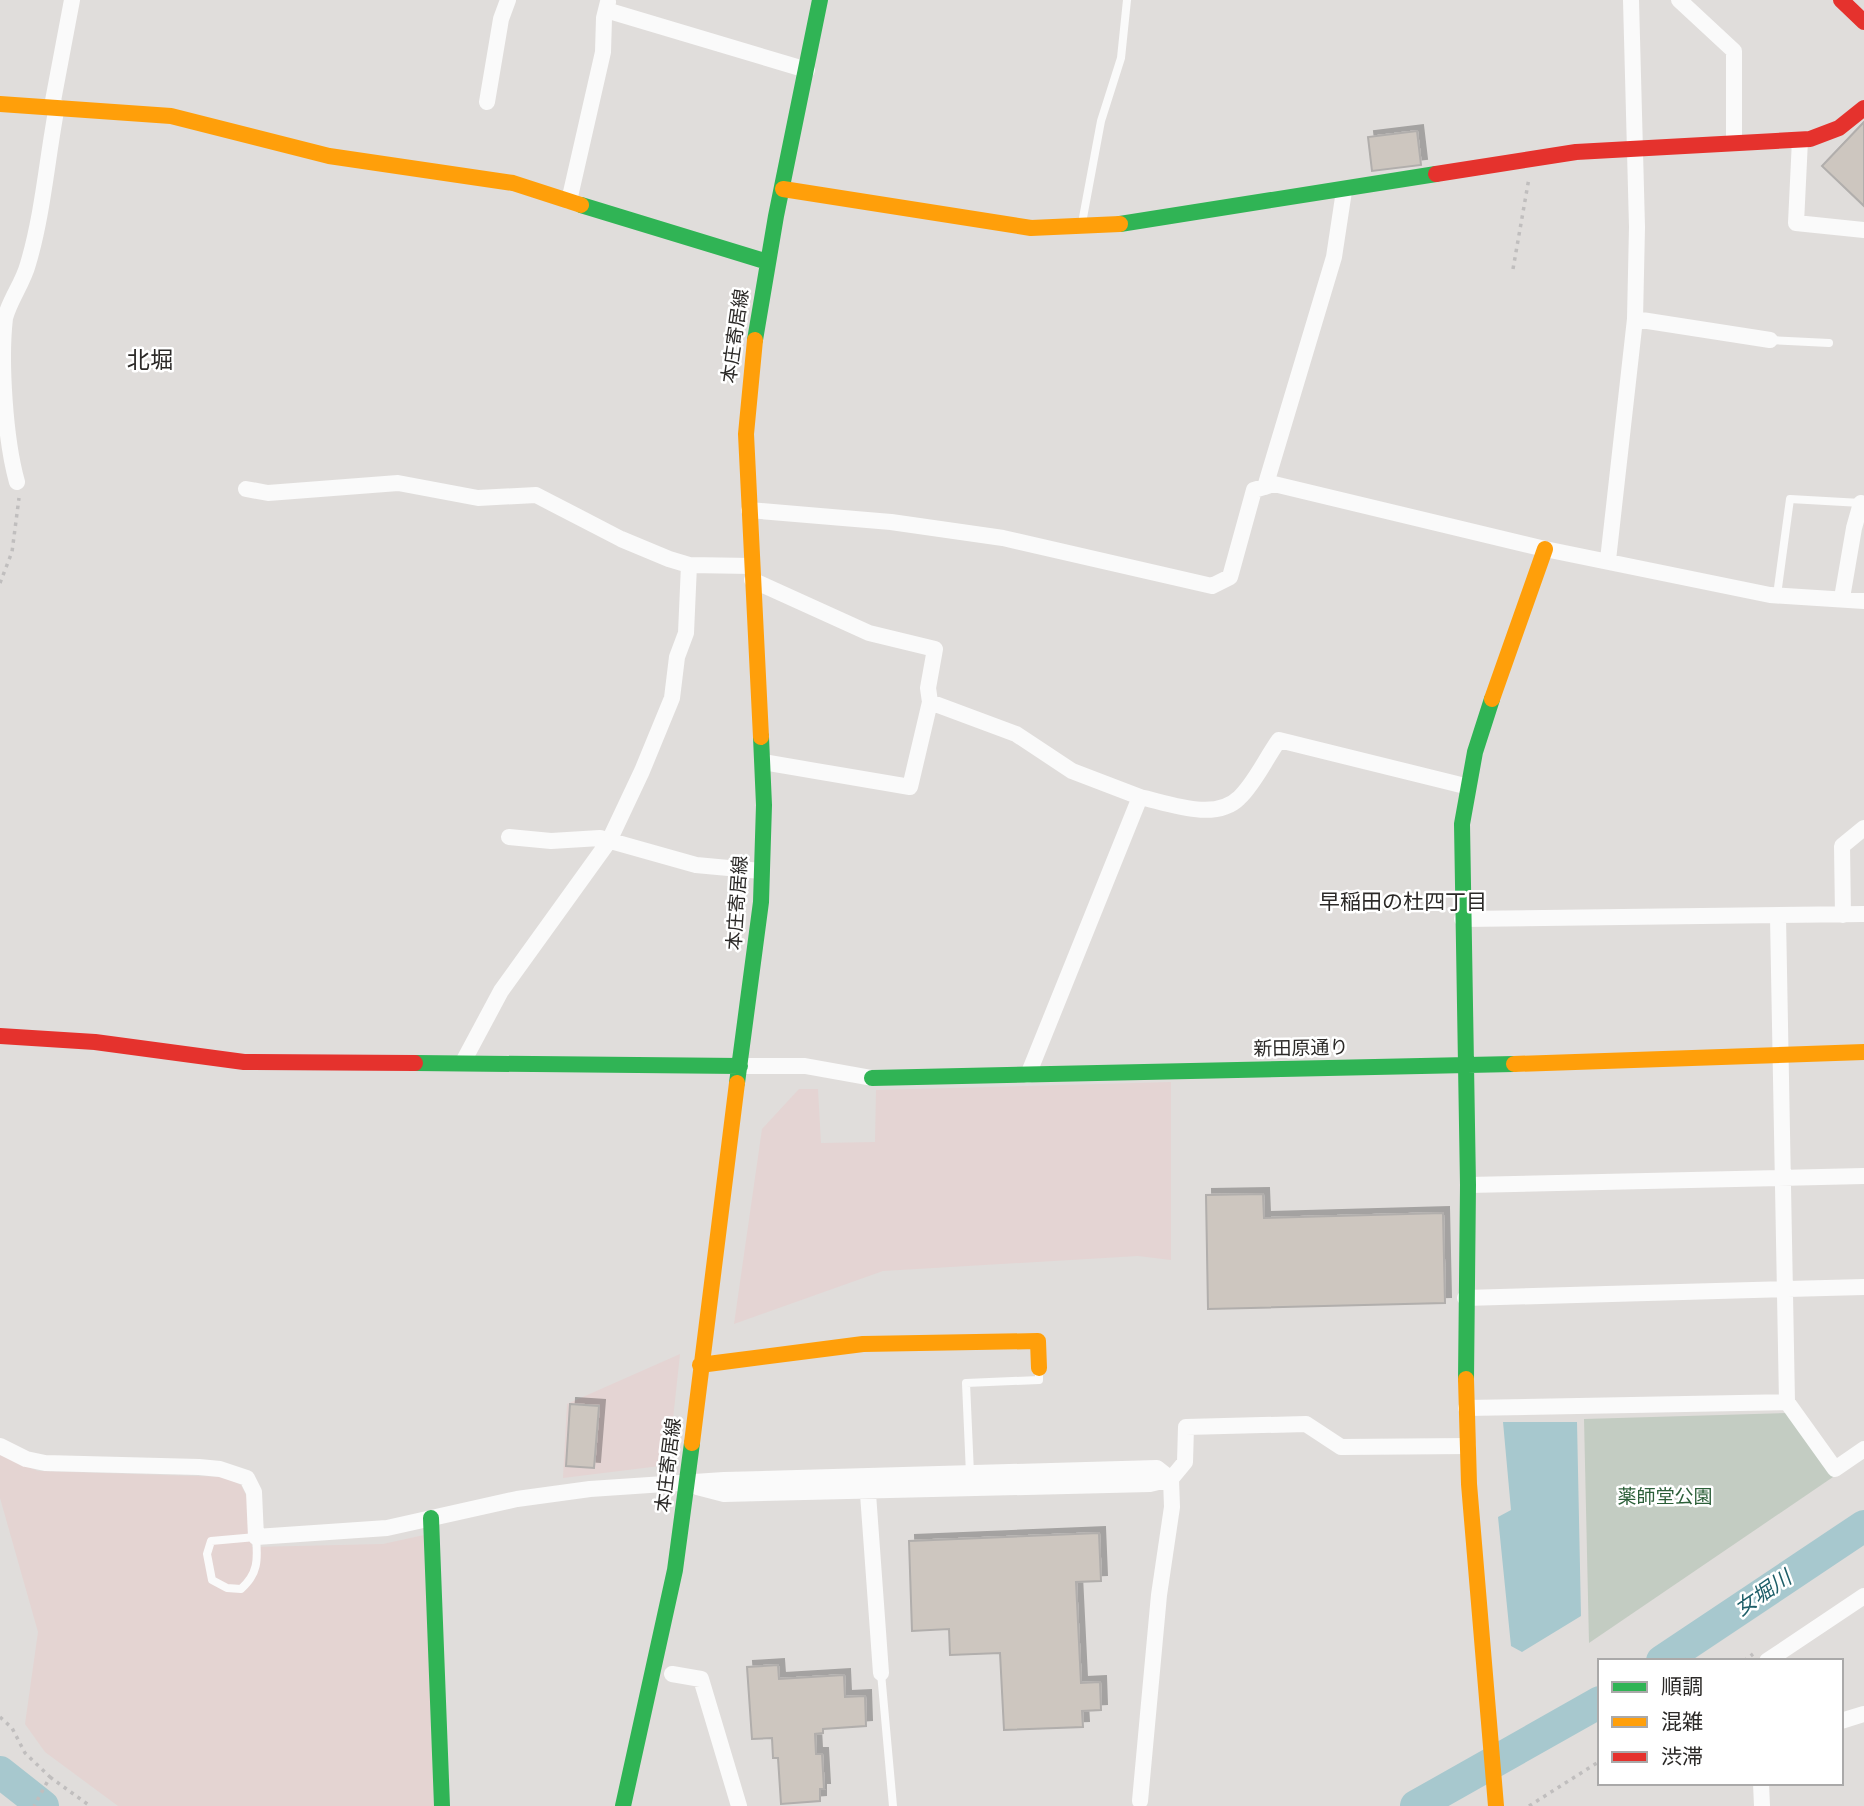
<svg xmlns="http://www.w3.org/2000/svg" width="1864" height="1806" viewBox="0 0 1864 1806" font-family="'DM Sans','Noto Sans JP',sans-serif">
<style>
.commercial{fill:#e4d4d3}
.medical{fill:#e4d4d2}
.green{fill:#c3ccc2}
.water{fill:#a7c8ce}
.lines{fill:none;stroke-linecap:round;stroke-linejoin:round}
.river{stroke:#a7c8ce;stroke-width:32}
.building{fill:#cdc6bf;stroke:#b1aeac;stroke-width:2;filter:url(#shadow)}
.path{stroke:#c0bebe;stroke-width:3.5;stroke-dasharray:3.5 5;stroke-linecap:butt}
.lane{stroke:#fafafa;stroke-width:8}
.street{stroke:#fafafa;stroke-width:16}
.fast{stroke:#30b455;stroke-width:16}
.slow{stroke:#ff9f0a;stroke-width:16}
.jam{stroke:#e5322d;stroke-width:16}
.labels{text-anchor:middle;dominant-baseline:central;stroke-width:5;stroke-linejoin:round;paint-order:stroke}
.street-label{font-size:19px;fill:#2b2927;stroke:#fff}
.park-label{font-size:19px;fill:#2c5f39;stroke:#fff}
.neighbourhood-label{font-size:21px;fill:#2b2927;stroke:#fff}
.water-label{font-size:21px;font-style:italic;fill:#1e5e68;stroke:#fff}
.quarter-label{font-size:23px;fill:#2b2927;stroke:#fff}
</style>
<defs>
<filter id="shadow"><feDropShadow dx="6" dy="-6" stdDeviation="0" flood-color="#0004"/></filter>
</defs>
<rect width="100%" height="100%" fill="#e0dddb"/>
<path class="commercial" d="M1171,1082V1260L1138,1256L883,1271L734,1324L762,1129L799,1089H818L821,1143L875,1142L876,1090Z
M680,1354L668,1465L563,1478L567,1404Z"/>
<path class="medical" d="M0,1455L38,1471L225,1477L241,1485L247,1497L252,1547L383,1544L424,1535L434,1806H118L45,1752L25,1724L38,1632L0,1498Z"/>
<path class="green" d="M1787,1413L1833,1477L1589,1643L1584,1419Z"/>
<path class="water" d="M1503,1422H1577L1581,1616L1522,1652L1511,1646L1498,1517L1511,1510Z"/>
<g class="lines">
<path class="river" d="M1662,1661L1864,1526
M0,1772L43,1806
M1416,1806L1600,1702"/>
</g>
<path class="building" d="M1864,122V206L1822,166Z
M1417,131L1421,165L1372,171L1368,137Z
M1263,1194L1264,1218L1443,1213L1445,1303L1208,1309L1206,1195Z
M570,1404L599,1406L594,1468L566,1466Z
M1099,1533L1101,1581L1076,1582L1081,1683L1100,1682L1101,1710L1082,1711L1083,1727L1004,1730L1000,1653L950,1655L949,1629L912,1631L909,1541Z
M778,1665L779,1679L844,1675L845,1697L865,1696L866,1726L823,1729V1733L815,1734L816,1754H822L824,1789H820V1801L781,1804L778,1758H773L772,1738L752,1739L747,1667Z"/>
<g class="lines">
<path class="path" d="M1513,269L1529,178
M0,583L12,552L19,498
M1744,1661L1753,1654
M0,1717L12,1728L25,1753L50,1777L34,1806
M50,1777L90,1806
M1529,1806L1600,1761"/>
<path class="lane" d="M1082,223L1101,121L1121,58L1127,0
M1770,340L1829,343
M1777,595L1790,499L1861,503
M970,1474L966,1383L1039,1380V1372
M256,1537C258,1560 258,1574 241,1589L227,1588L212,1580L207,1554L211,1541Z
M881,1673L893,1806"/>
<path class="street" d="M1679,0L1734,51V143
M606,10L807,70
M487,102L501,19L508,0
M52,106L72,0
M1800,140L1796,223L1864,230
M569,201L603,52L604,18L608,2
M1635,319L1770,340
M17,482C5,439 0,361 5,318C10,299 23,283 28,264C43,214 47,158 57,106
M1265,487L1334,257L1344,191
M246,489L268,493L398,483L478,498L536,495L621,539L669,559L689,565L752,566
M749,510L891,522L1003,538L1212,586L1230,577L1254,490L1274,484L1545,549L1770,595L1864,601
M1608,560L1635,319L1637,227L1631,0
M752,580L869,633L935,649L928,688L930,702
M1842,598L1854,528L1861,503
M763,762L910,787L930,702L1016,734L1072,771L1140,797
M509,837L551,841L600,838L696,865L761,871
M1843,915L1842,846L1864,828
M1462,919L1864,914
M463,1062L501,991L609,841L642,771L672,698L677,657L686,633L689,565
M740,1066H805L872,1078
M1028,1075L1140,797C1168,803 1215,822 1239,798C1255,783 1266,758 1279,740L1465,786
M1468,1185L1864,1176
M1465,1298L1864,1287
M1787,1402L1835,1469L1864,1449
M1466,1408L1787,1402L1778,917
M0,1446L26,1459L45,1463L199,1467L220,1469L247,1478L254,1492L256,1537L387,1528L517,1499L590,1489L724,1480L1157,1468L1171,1479
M867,1480L881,1673
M697,1487L724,1494L1150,1484L1171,1479
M1767,1661L1864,1596
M672,1674L701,1679L739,1806
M1841,1721L1864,1714
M1761,1783L1762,1806
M1140,1801L1159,1595L1172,1507L1171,1479L1185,1462L1186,1427L1306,1424L1341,1447L1468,1446"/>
<path class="fast" d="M581,205L768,262
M1120,224L1436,174
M755,340L776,216L820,0
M415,1063L740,1066
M872,1078L1514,1064
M737,1083L761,902L764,805L761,737
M1466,1379L1468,1185L1462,824L1475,752L1492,699
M431,1518L442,1806
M623,1806L675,1570L692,1443"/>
<path class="slow" d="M0,104L171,116L329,156L513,183L581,205
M783,189L1031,228L1120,224
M755,340L746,434L761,737
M1492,699L1545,549
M1514,1064L1864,1052
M700,1365L863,1344L1038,1341L1039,1368
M1466,1379L1469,1484L1496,1806
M692,1443L737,1083"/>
<path class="jam" d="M1841,0L1864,22
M1436,174L1576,152L1810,139L1839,128L1864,108
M0,1036L95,1042L244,1062L415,1063"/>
</g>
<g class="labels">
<g class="street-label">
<text transform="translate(735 336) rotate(-82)">本庄寄居線</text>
<text transform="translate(737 903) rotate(-86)">本庄寄居線</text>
<text transform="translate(1301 1048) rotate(-1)">新田原通り</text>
<text transform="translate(668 1465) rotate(-83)">本庄寄居線</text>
</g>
<g class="park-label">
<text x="1665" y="1496">薬師堂公園</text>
</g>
<g class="neighbourhood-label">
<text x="1403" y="902">早稲田の杜四丁目</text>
</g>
<g class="water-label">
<text transform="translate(1763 1593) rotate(-34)">女堀川</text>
</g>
<g class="quarter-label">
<text x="150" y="360">北堀</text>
</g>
</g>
<rect x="1598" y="1659" width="245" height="126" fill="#ffffff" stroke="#aaa9a9" stroke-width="2"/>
<rect x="1612" y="1682" width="35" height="10" fill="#30b455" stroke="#aaa9a9" stroke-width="2"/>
<text x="1661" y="1694" font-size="21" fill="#2b2927">順調</text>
<rect x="1612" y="1717" width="35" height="10" fill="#ff9f0a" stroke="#aaa9a9" stroke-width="2"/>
<text x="1661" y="1729" font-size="21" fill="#2b2927">混雑</text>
<rect x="1612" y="1752" width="35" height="10" fill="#e5322d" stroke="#aaa9a9" stroke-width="2"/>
<text x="1661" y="1764" font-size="21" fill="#2b2927">渋滞</text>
</svg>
